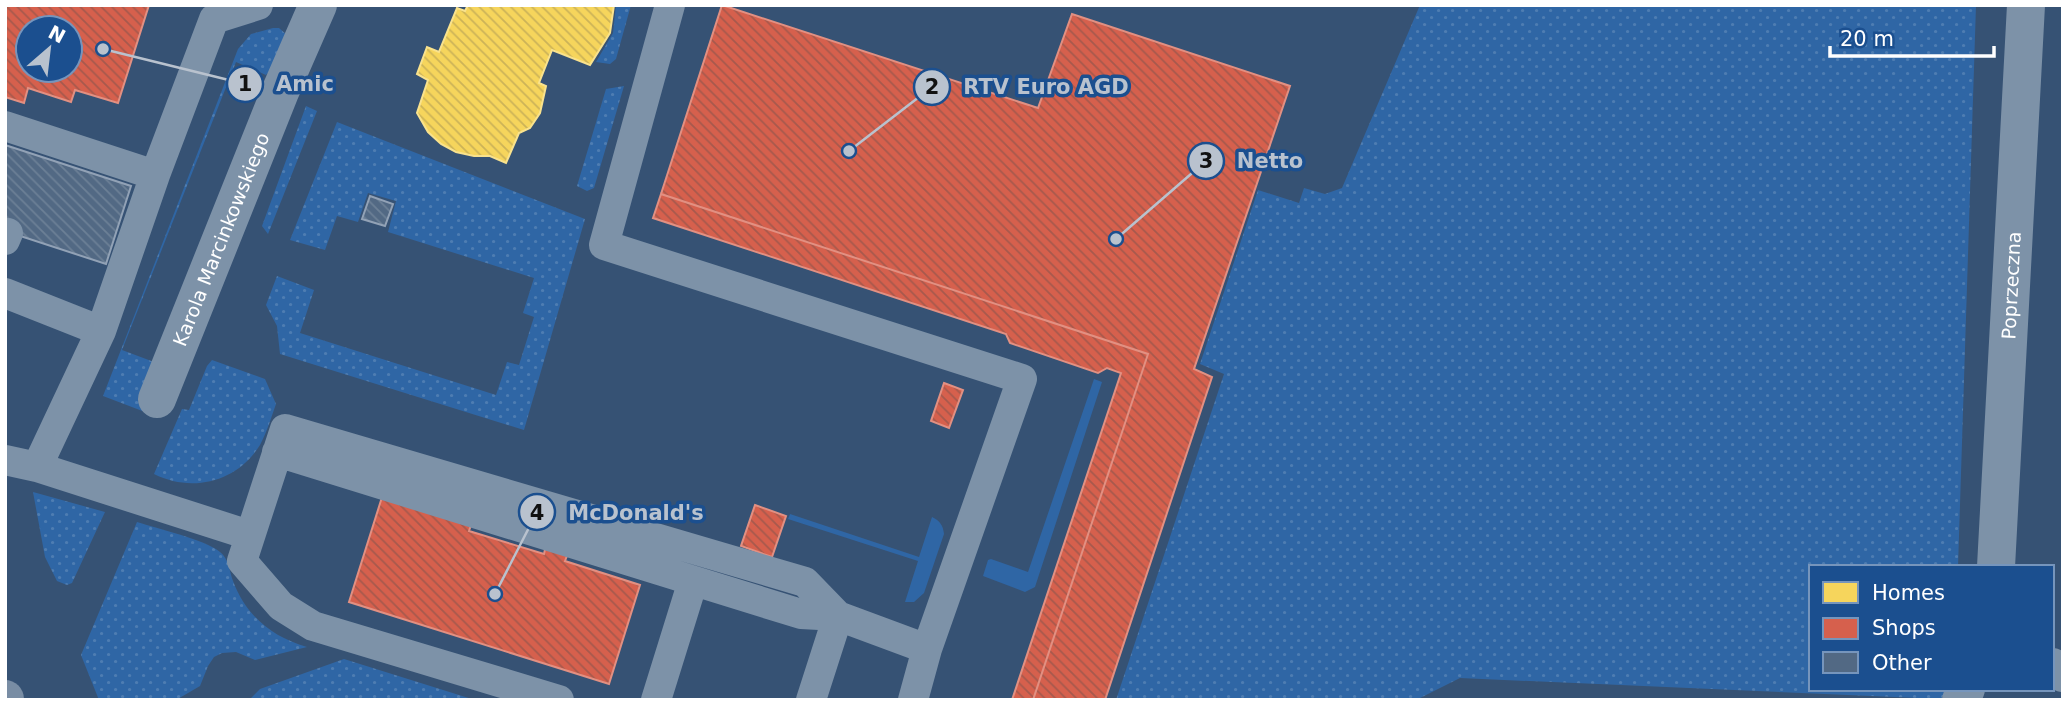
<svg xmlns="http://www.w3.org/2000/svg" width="2068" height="705" viewBox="0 0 2068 705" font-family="'DejaVu Sans',sans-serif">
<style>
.grass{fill:url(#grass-dots)}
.garden{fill:#2f66a5}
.homes{fill:url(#homes-back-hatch);stroke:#f9e28d;stroke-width:2}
.shops{fill:url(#shops-back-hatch);stroke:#e29082;stroke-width:2;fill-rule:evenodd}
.building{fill:url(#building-back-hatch);stroke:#92a2b6;stroke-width:2}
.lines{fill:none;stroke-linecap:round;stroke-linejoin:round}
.service{stroke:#7d92a8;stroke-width:30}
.minor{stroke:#7d92a8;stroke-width:38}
.secondary{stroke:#798da4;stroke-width:38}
.labels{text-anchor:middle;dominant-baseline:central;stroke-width:7;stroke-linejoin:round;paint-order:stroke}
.street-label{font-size:19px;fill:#fff;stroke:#1b4f8f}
.leader{fill:none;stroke:#b9c2ce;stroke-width:2.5}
.callout-dot{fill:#b9c2ce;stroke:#1b4f8f;stroke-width:2.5}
.mark-label{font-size:21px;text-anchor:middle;font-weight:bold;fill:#111}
.callout-label{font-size:21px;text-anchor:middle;font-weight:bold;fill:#b9c2ce;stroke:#1b4f8f;stroke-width:7;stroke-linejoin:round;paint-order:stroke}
</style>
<defs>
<pattern id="grass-dots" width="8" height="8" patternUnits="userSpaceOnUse" patternTransform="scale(1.75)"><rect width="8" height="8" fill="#2f66a5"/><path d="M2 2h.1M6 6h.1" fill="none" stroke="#4e7db2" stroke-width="1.8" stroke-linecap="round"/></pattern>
<pattern id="homes-back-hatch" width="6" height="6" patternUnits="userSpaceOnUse" patternTransform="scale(1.75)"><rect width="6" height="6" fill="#f6d55c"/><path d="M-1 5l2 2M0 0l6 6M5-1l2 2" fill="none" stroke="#ccb358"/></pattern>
<pattern id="shops-back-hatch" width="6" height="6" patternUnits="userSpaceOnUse" patternTransform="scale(1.75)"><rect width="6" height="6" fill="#d6604d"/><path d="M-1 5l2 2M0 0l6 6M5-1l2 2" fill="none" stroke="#a6594d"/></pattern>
<pattern id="building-back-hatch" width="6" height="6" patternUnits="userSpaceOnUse" patternTransform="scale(1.75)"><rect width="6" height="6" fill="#526984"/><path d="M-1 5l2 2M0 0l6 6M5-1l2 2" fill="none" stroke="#6c8096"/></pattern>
</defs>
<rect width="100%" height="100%" fill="#365274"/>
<path class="grass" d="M616,5H631L616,59L610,64L596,62L613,33Z
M1420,5H1976L1958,567H1811V689H1947L1941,699L1460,678L1416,700H1116L1224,374L1200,364L1258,190L1299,203L1304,188L1325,194L1342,188Z
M273,28H279L288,36L279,61L266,75L236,62L122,350L162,365L145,412L103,396L238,49L251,34Z
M624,86L594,188L587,191L577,186L606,89Z
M306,106L317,111L268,234L262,226Z
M337,122L585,219L524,430L280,354L277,326L266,305L277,276L314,290L300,333L496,395L507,362L519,365L534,317L523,313L534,278L388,232L396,201L368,193L358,222L337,216L325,250L290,240Z
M212,360L265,379L276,404C271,418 267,432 260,445C237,482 192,493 154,474L182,409L189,410L207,366Z
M33,492L105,512L72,583L67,585L57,581L45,557Z
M137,522C158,529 204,539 220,552C229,559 229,570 233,581C246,616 272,637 307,647L255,660L236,652L222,653L214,657L208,666L200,686L176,700H99L81,655Z
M344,659L475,700H249L260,689Z"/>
<path class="garden" d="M1094,379L1102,382L1035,587L1025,592L983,576L988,560L991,559L1028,572Z
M790,514L919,557L932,517C940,521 943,525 944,534L924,593L914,602H905L918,561L788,519Z"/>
<path class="homes" d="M468,5H614L610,33L590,65L552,50L539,83L546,86L540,113L530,128L519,133L506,163L490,156H474L456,152L441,144L428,132L417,113L428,80L417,74L427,47L439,52L457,8L465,11Z"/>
<path class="shops" d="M5,5H149L118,103L75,90L71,102L28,88L24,103L5,97ZM28,28H70V70H28Z
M722,5L1038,108L1072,14L1290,86L1194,369L1212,377L1105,700H1033L1148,354L661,194Z
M661,194L1148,354L1033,700H1012L1121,373L1107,368L1098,373L1010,343L1006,334L653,218Z
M944,383L963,390L949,428L931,421Z
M383,494L472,522L469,531L544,554L546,545L568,553L565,561L640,585L609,684L349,602Z
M755,505L786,516L772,557L741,546Z"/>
<path class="building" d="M5,145L131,186L106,264L5,231Z
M370,196L393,204L385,226L362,219Z"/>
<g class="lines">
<path class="service" d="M670,5L604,245L1022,379L927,649L913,700
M5,126L155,175
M5,240L8,233
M5,293L101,331L37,467
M101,331L155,175L214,19L258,5
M277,452L801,614L838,616L927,649
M5,460L37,467L249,535
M559,700L313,626L281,606L242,561L285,429L805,582L838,616
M656,700L693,581
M811,700L838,616"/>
<g class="minor">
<path id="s1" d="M157,399L280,92L318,5"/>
<path id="s2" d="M1996,567L2026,5"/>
<path d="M2052,667L2063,673"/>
<path d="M1961,700L1966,689"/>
</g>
<path class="secondary" d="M5,699V700"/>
</g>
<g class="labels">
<g class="street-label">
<text stroke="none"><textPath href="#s1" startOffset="172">Karola Marcinkowskiego</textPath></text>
<text stroke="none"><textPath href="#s2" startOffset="282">Poprzeczna</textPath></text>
</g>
</g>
<path class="leader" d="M103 49L245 84M849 151L932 87M1116 239L1206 161M495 594L537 512"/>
<g class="callout-dot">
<circle cx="103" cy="49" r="7"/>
<circle cx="849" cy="151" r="7"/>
<circle cx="1116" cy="239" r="7"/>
<circle cx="495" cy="594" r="7"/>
<circle cx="245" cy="84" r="18"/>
<circle cx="932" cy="87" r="18"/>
<circle cx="1206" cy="161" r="18"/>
<circle cx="537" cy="512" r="18"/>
</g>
<g class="mark-label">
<text x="245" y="91">1</text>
<text x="932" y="94">2</text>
<text x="1206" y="168">3</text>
<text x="537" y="520">4</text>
</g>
<g class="callout-label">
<text x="305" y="91">Amic</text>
<text x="1046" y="94">RTV Euro AGD</text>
<text x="1270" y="168">Netto</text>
<text x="636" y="520">McDonald's</text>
</g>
<rect width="2068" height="705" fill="none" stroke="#ffffff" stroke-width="14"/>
<rect x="1809" y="565" width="245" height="126" fill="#1b4f8f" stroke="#7695bc" stroke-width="2"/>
<rect x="1823" y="582" width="35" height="21" fill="#f6d55c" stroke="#7695bc" stroke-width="2"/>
<text x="1872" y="600" font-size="21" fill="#ffffff">Homes</text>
<rect x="1823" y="618" width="35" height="21" fill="#d6604d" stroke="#7695bc" stroke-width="2"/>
<text x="1872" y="635" font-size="21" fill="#ffffff">Shops</text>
<rect x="1823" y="652" width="35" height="21" fill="#526984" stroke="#7695bc" stroke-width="2"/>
<text x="1872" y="670" font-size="21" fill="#ffffff">Other</text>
<g transform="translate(49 49) rotate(28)"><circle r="33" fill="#1b4f8f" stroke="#7695bc" stroke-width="2"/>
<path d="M0-5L12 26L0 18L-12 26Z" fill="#b9c2ce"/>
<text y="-10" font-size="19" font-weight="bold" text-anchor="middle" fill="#ffffff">N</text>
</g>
<path d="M1830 46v10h164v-10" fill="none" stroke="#ffffff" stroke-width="3.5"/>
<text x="1840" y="46" font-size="21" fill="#ffffff" stroke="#1b4f8f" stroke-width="5" paint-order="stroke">20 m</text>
</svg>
